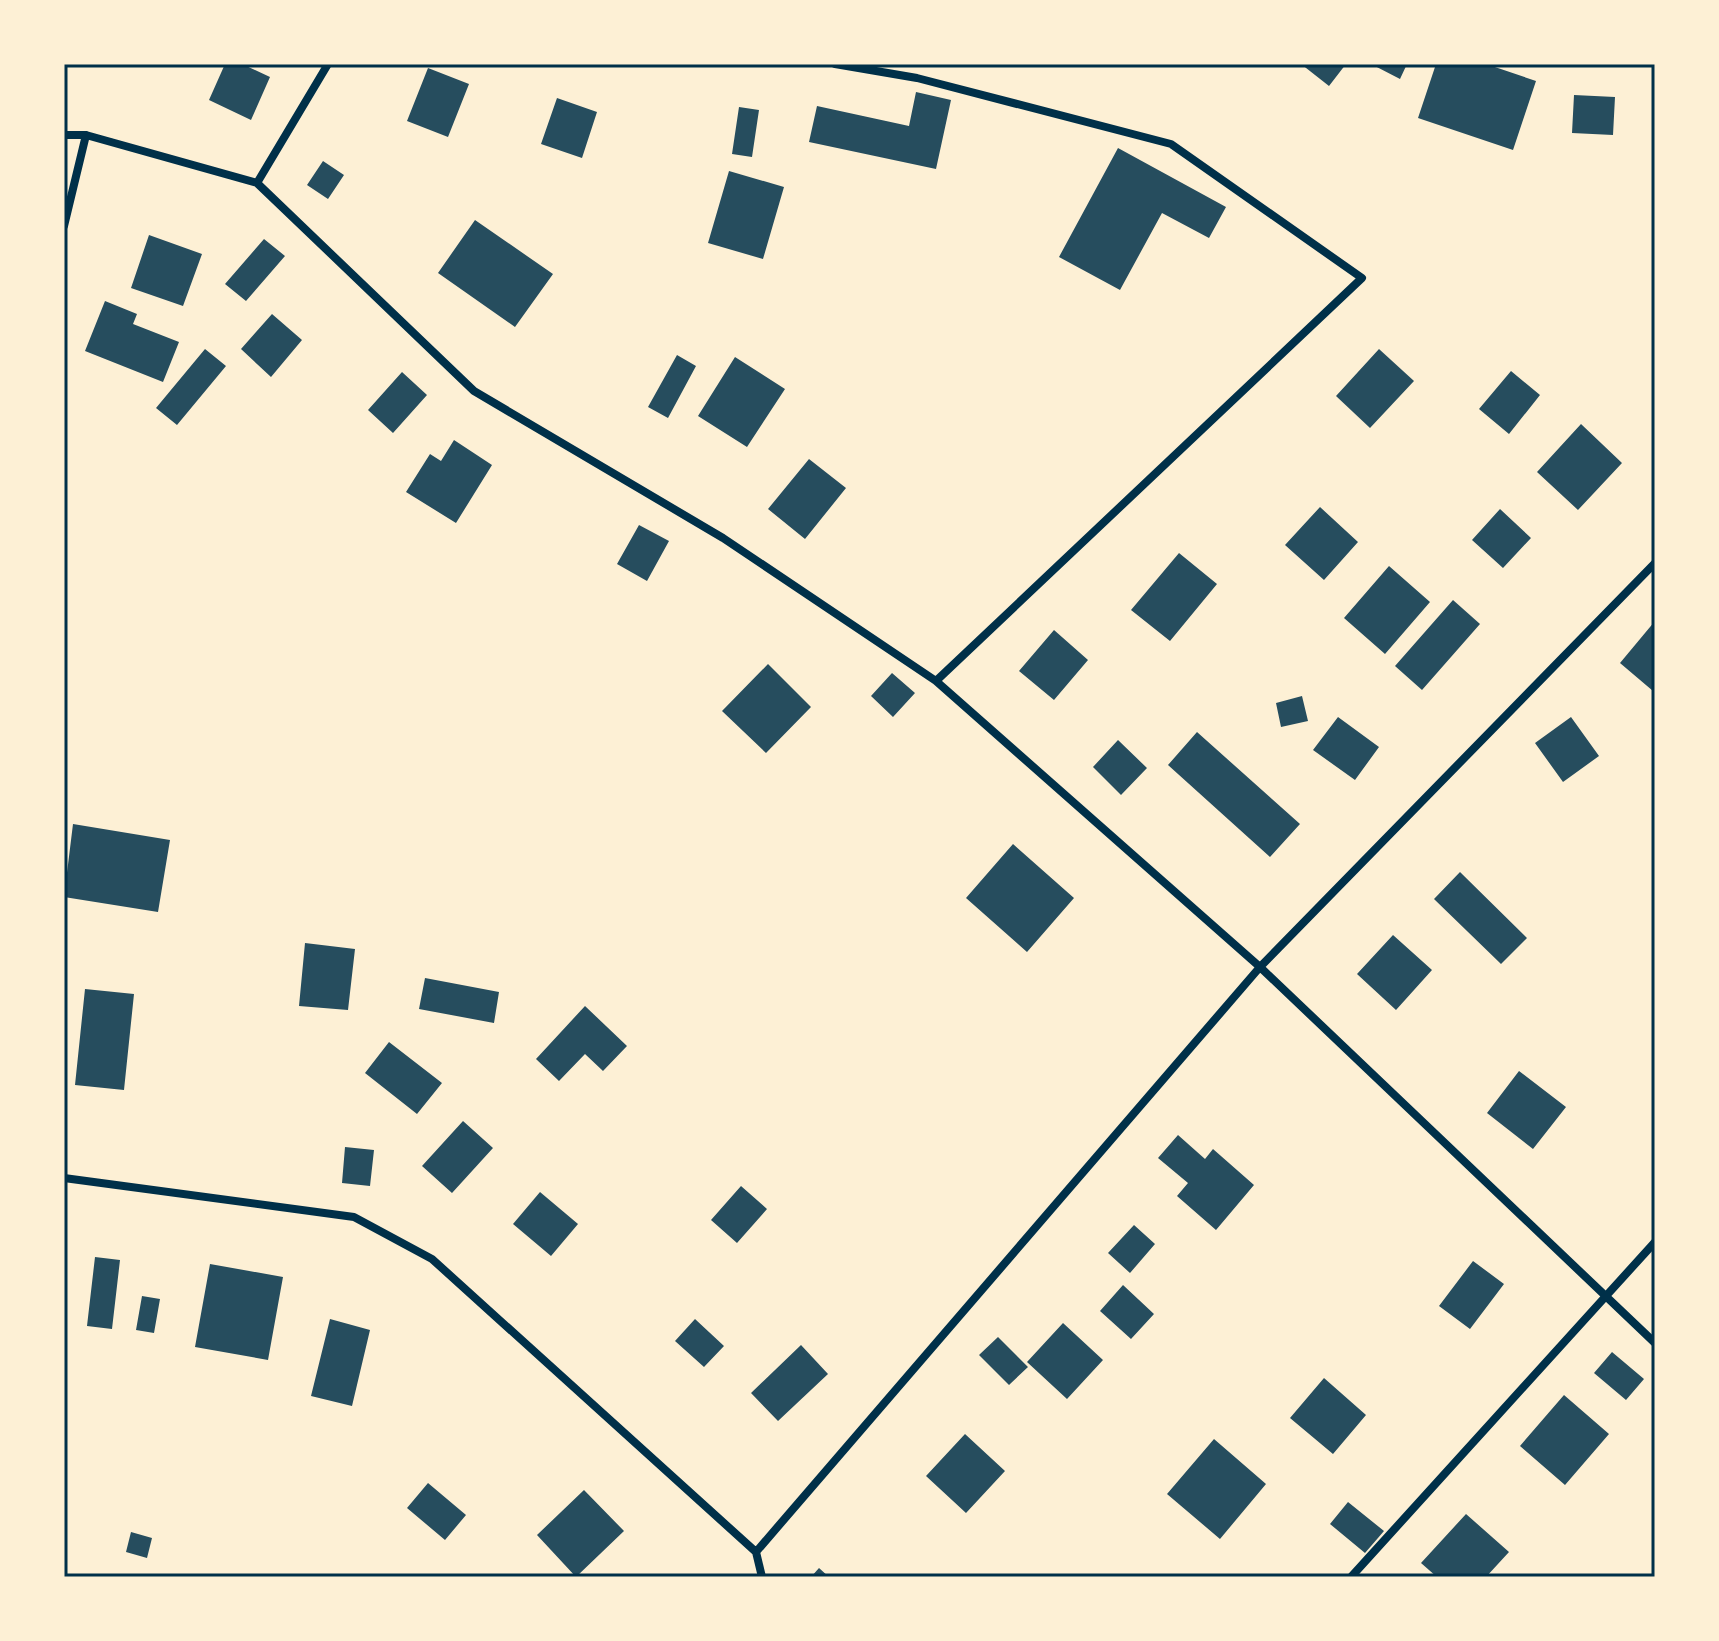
<svg xmlns="http://www.w3.org/2000/svg" width="1719" height="1641" viewBox="0 0 1719 1641" font-family="'Work Sans',sans-serif">
<style>
.building{fill:#264d5e}
.lines{fill:none;stroke-linecap:round;stroke-linejoin:round}
.minor{stroke:#003049;stroke-width:8}
.neatline{fill:none;stroke:#003049;stroke-width:3}
</style>
<rect width="100%" height="100%" fill="#fdf0d5"/>
<path class="building" d="M225,64H242L270,77L251,120L209,100Z
M1301,64H1346L1329,86Z
M1371,64H1407L1400,79Z
M1436,64H1486L1536,81L1513,150L1418,118Z
M428,68L469,84L448,137L407,121Z
M916,92L951,100L936,169L809,142L817,106L909,126Z
M1574,95L1615,97L1613,135L1572,133Z
M557,98L597,112L582,158L541,144Z
M739,107L759,110L752,157L732,154Z
M1118,148L1226,207L1209,238L1162,213L1120,290L1059,257Z
M323,161L344,175L328,199L307,185Z
M729,171L784,187L763,259L708,243Z
M475,220L553,274L515,327L438,273Z
M149,235L202,254L183,306L131,288Z
M264,239L285,256L246,301L225,284Z
M105,301L137,314L133,324L179,342L163,382L85,351Z
M272,314L302,340L271,377L241,349Z
M205,349L226,366L177,425L156,408Z
M1379,349L1414,381L1370,428L1336,396Z
M677,355L696,366L668,418L648,407Z
M735,357L785,389L747,447L698,416Z
M1511,371L1540,395L1509,434L1479,409Z
M402,372L427,395L393,433L368,410Z
M1581,424L1622,463L1578,510L1537,472Z
M454,440L492,465L456,523L406,492L430,454L441,461Z
M809,459L846,488L805,539L768,509Z
M1320,507L1358,542L1324,580L1285,545Z
M1500,509L1531,538L1503,568L1472,540Z
M639,525L669,541L647,581L617,564Z
M1179,553L1217,584L1170,641L1131,610Z
M1389,566L1430,602L1385,654L1344,618Z
M1453,600L1480,624L1422,690L1395,666Z
M1655,621V689L1653,691L1620,663Z
M1054,630L1088,660L1054,700L1019,671Z
M768,664L811,707L766,753L722,711Z
M892,673L915,693L893,717L871,696Z
M1302,696L1308,721L1281,727L1276,703Z
M1338,717L1379,747L1355,780L1313,750Z
M1571,717L1599,756L1563,782L1535,743Z
M1197,732L1300,824L1270,857L1168,765Z
M1118,740L1147,768L1121,795L1093,767Z
M73,824L170,840L158,912L64,897Z
M1013,844L1074,898L1027,952L966,898Z
M1460,872L1527,938L1501,964L1434,899Z
M1393,935L1432,970L1396,1010L1357,974Z
M305,943L355,949L348,1010L299,1006Z
M425,978L499,992L494,1023L419,1009Z
M85,989L134,994L124,1090L75,1085Z
M585,1006L627,1046L603,1071L585,1054L559,1081L536,1059Z
M389,1042L442,1083L417,1114L365,1073Z
M1519,1071L1566,1107L1533,1149L1487,1113Z
M463,1121L493,1148L452,1193L422,1166Z
M1178,1135L1205,1159L1213,1149L1254,1185L1216,1230L1177,1196L1188,1183L1158,1158Z
M345,1147L374,1150L370,1186L342,1183Z
M741,1186L767,1209L737,1243L711,1220Z
M540,1192L578,1224L551,1256L513,1224Z
M1134,1225L1155,1244L1130,1273L1108,1253Z
M95,1257L120,1260L112,1329L87,1326Z
M1473,1261L1504,1284L1470,1329L1439,1306Z
M210,1264L283,1277L268,1360L195,1347Z
M1123,1285L1154,1314L1131,1339L1100,1311Z
M142,1296L160,1299L154,1333L136,1330Z
M330,1319L370,1330L352,1406L311,1396Z
M695,1319L724,1346L704,1367L675,1341Z
M1063,1323L1103,1360L1067,1399L1027,1362Z
M998,1337L1028,1367L1009,1385L979,1355Z
M801,1345L828,1374L778,1421L751,1393Z
M1612,1352L1644,1379L1626,1400L1594,1373Z
M1324,1378L1366,1415L1333,1454L1290,1418Z
M1564,1395L1609,1434L1565,1485L1520,1446Z
M965,1434L1005,1471L966,1513L926,1476Z
M1214,1439L1266,1484L1220,1539L1167,1494Z
M428,1483L466,1515L445,1540L407,1508Z
M584,1490L624,1531L576,1577L537,1535Z
M1348,1502L1384,1531L1365,1553L1330,1524Z
M1466,1514L1509,1552L1486,1577H1437L1421,1563Z
M131,1532L152,1538L147,1558L126,1552Z
M819,1568L829,1577H811Z"/>
<g class="lines">
<path class="minor" d="M835,64L917,78L1171,144L1362,278L936,681
M64,135H86L257,183L474,391L723,538L936,681L1260,967L1655,1343
M257,183L328,64
M64,226L86,135
M64,1178L354,1217L432,1259L756,1552L762,1577
M756,1552L1260,967L1655,563
M1351,1577L1655,1242"/>
</g>
<rect width="1719" height="1641" fill="none" stroke="#fdf0d5" stroke-width="132"/>
<rect x="66" y="66" width="1587" height="1509" class="neatline"/>
</svg>
